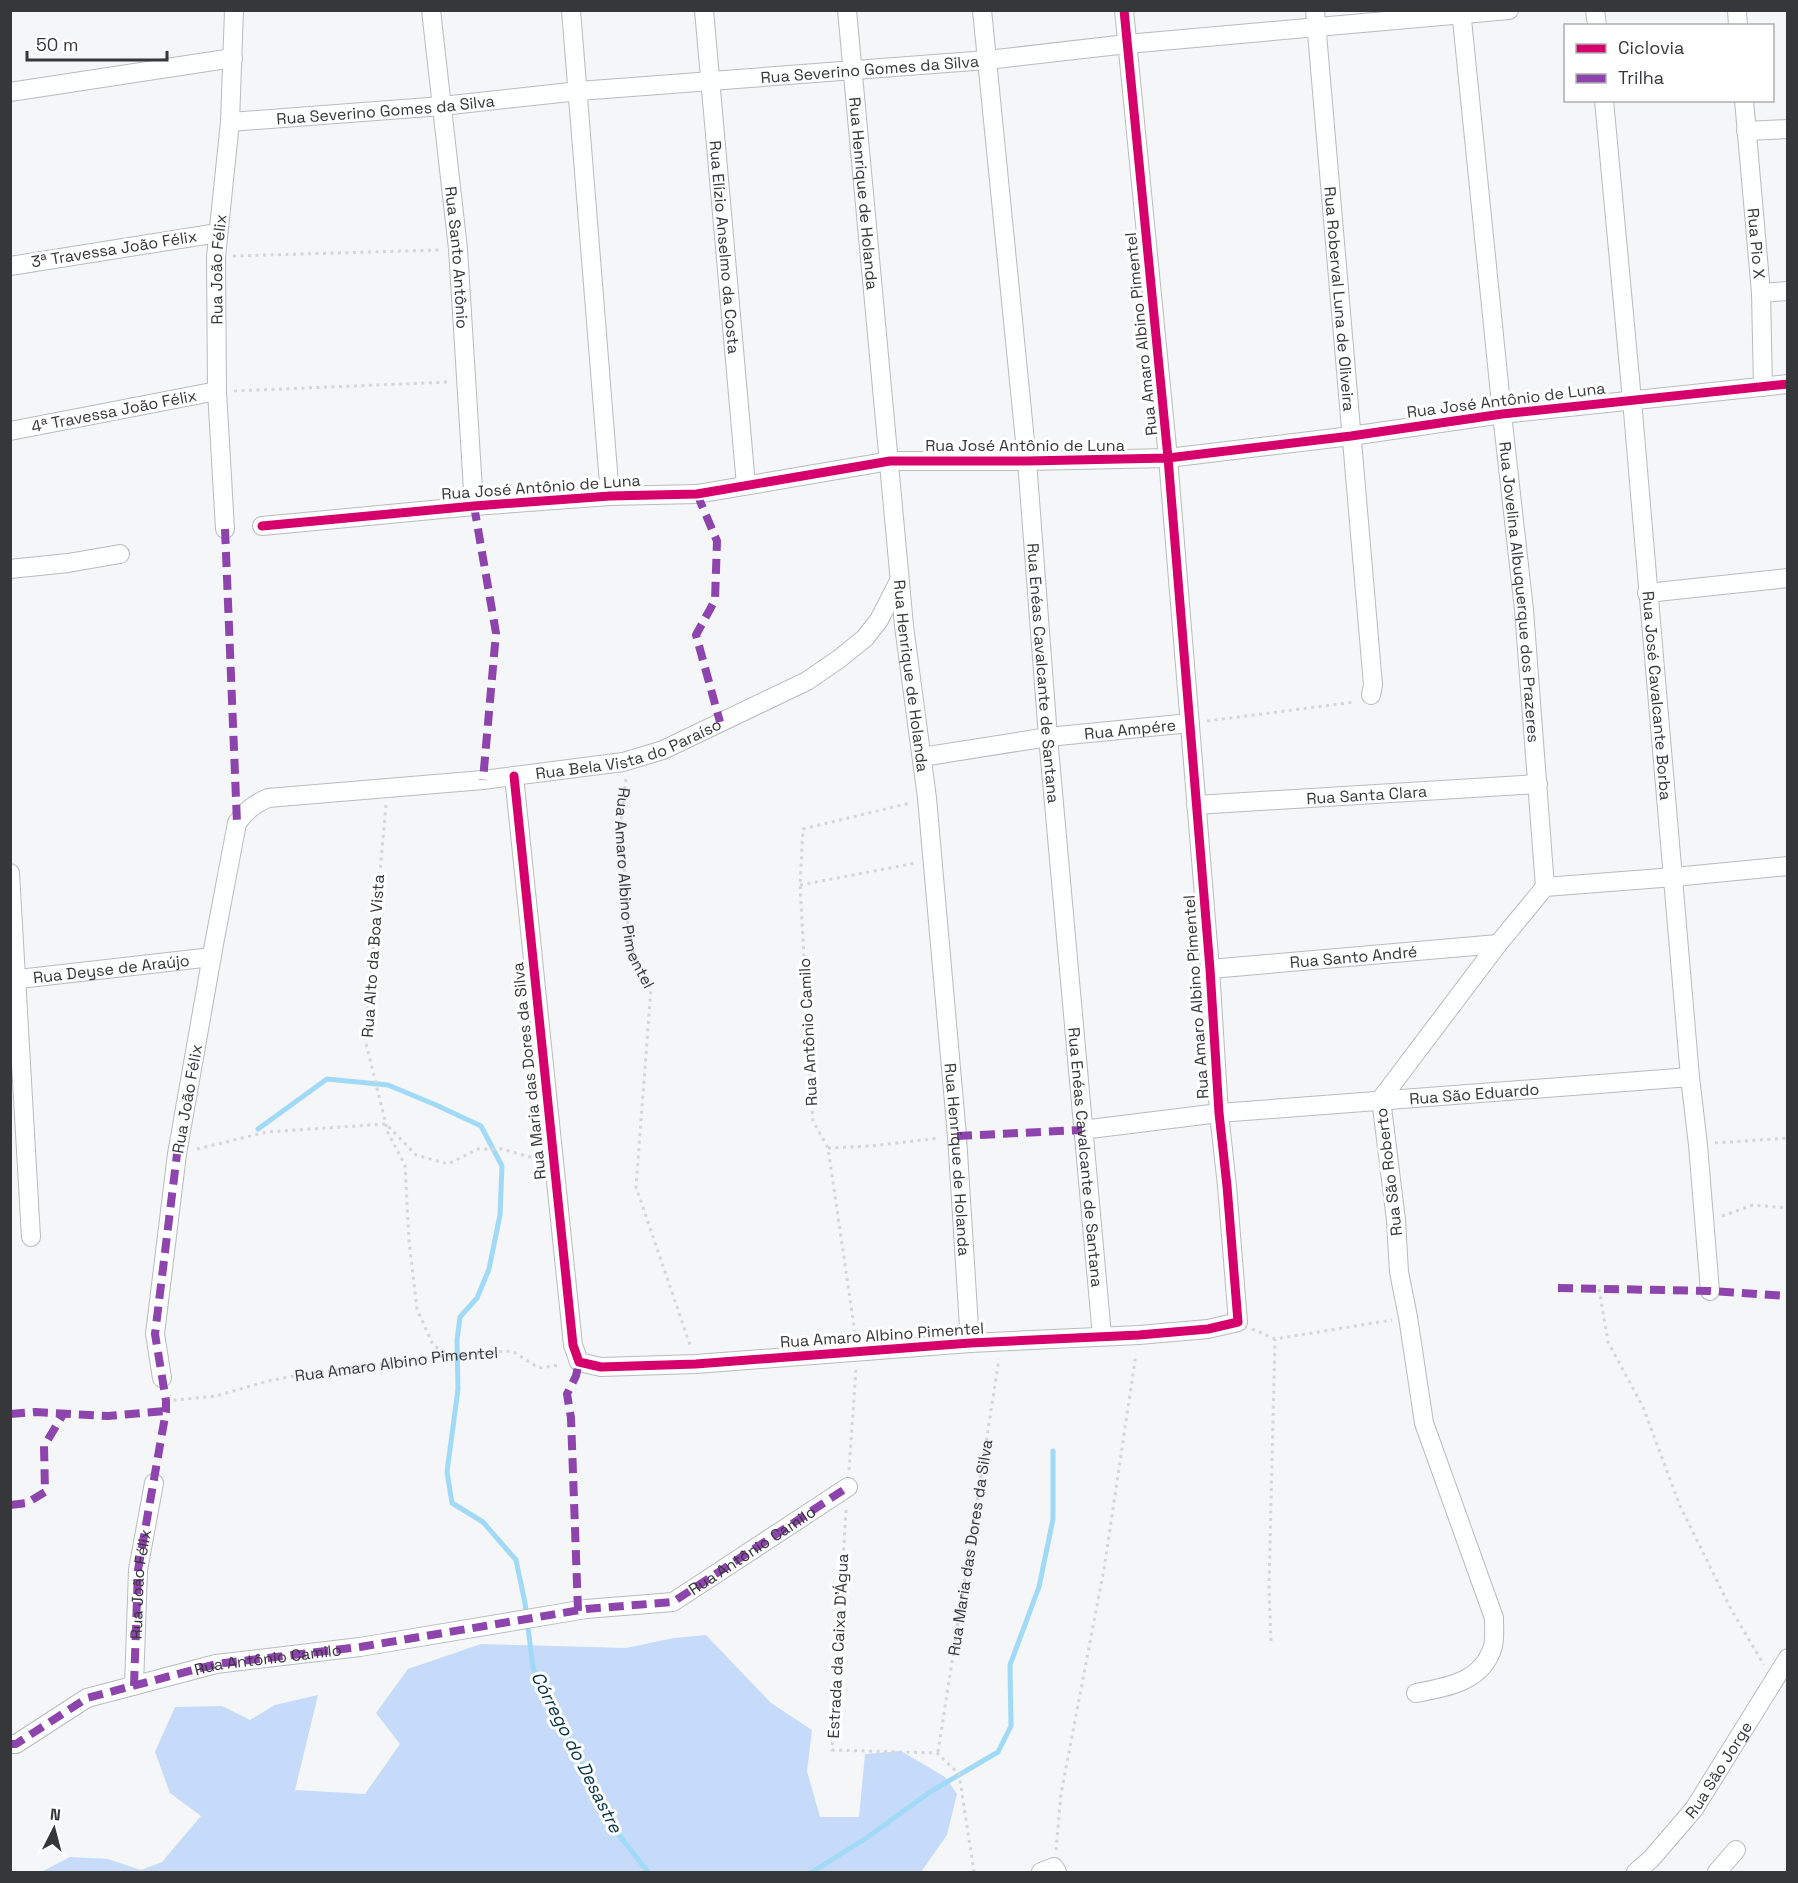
<svg xmlns="http://www.w3.org/2000/svg" width="1798" height="1883" viewBox="0 0 1798 1883" font-family="'Space Grotesk',sans-serif">
<style>
.green{fill:#c5dbf9}
.lines{fill:none;stroke-linecap:round;stroke-linejoin:round}
.stream{stroke:#a1daf7;stroke-width:5}
.minor-casing{stroke:#b9bbbc;stroke-width:20}
.path{stroke:#d6d6d7;stroke-width:3;stroke-dasharray:3 4.5;stroke-linecap:butt}
.minor{stroke:#fdfefe;stroke-width:18}
.quiet{stroke:#8e44ad;stroke-width:8;stroke-dasharray:15 8;stroke-linecap:butt}
.cycleway-casing{stroke:#fff;stroke-width:13}
.cycleway{stroke:#d6006c;stroke-width:9}
.labels{text-anchor:middle;dominant-baseline:central;stroke-width:6;stroke-linejoin:round;paint-order:stroke}
.street-label{font-size:16px;fill:#363738;stroke:#fff}
.water-label{font-size:18px;font-style:italic;fill:#003144;stroke:#fff}
</style>
<rect width="100%" height="100%" fill="#f4f6f8"/>
<path class="green" d="M706,1635L771,1703L812,1730L807,1771L820,1817H859L865,1754L901,1751L945,1777L957,1794L947,1835L921,1872H41L70,1857L108,1859L141,1870L162,1862L201,1816L170,1793L155,1752L175,1707L222,1706L250,1720L275,1705L318,1695L295,1790L365,1794L400,1744L376,1713L408,1669L481,1644L626,1648L674,1638Z"/>
<g class="lines">
<path class="stream" d="M258,1129L327,1079L388,1085L436,1105L481,1126L502,1166L500,1215L489,1269L477,1298L460,1317L457,1340L458,1389L447,1472L452,1503L483,1522L516,1560L525,1603L533,1668L615,1830L648,1872
M812,1872L865,1839L930,1792L998,1752L1011,1726L1010,1665L1039,1587L1053,1519V1451"/>
<defs>
<g id="minor">
<path id="s4" d="M431,10L458,249L474,506"/>
<path d="M571,10L610,496"/>
<path id="s5" d="M704,10L746,485"/>
<path id="s6" d="M847,10L904,626L927,798L957,1136L970,1343"/>
<path id="s7" d="M982,10L1027,461L1048,737L1102,1336"/>
<path id="s8" d="M1315,10L1373,685L1371,695"/>
<path id="s9" d="M1461,10L1502,414L1524,610L1545,887"/>
<path d="M1595,10L1597,26"/>
<path d="M1737,10L1738,26"/>
<path d="M10,92L233,58"/>
<path id="s10" d="M1604,100L1632,400L1690,1077L1698,1145L1710,1291"/>
<path id="s11" d="M1744,100L1761,293L1763,387"/>
<path id="s12" d="M230,122L442,106L579,91L987,60L1127,44L1509,10"/>
<path d="M1746,131L1788,129"/>
<path d="M10,266L218,233"/>
<path d="M1761,293L1788,291"/>
<path d="M10,431L217,391"/>
<path d="M262,526L474,506L610,496L697,494L890,461H1027L1168,458L1351,436L1502,414L1788,384"/>
<path id="s13" d="M225,529L217,391L216,257L230,122L234,10"/>
<path d="M10,569L68,563L120,554"/>
<path d="M1647,593L1788,578"/>
<path id="s14" d="M922,757L1048,737L1190,723"/>
<path d="M514,776L573,1345L579,1362L601,1367L696,1364L970,1343L1139,1335L1208,1329L1238,1322L1227,1186L1219,1113L1210,969L1168,458L1124,10"/>
<path id="s15" d="M1196,805L1538,784"/>
<path d="M10,873L31,1237"/>
<path id="s16" d="M1210,969L1498,944"/>
<path id="s17" d="M10,980L212,957"/>
<path id="s18" d="M1082,1130L1219,1113L1690,1077"/>
<path id="s19" d="M162,1378L155,1334L177,1154L214,944L237,823C246,810 255,804 268,798L483,780L623,762L663,750L807,681L839,659L865,638L879,620L899,581"/>
<path d="M134,1686L138,1570L154,1483"/>
<path d="M1416,1693C1447,1687 1483,1682 1493,1646C1495,1638 1494,1627 1494,1618L1424,1423L1408,1317L1399,1272L1396,1220L1381,1099L1498,944L1545,887L1674,877L1788,866"/>
<path d="M10,1744H16L87,1698L216,1664L360,1647L586,1609L673,1602L848,1487"/>
<path d="M1041,1872L1054,1867L1057,1872"/>
<path id="s20" d="M1636,1872L1651,1859L1694,1809L1788,1658"/>
<path d="M1717,1872L1736,1850"/>
</g>
</defs>
<use href="#minor" class="minor-casing"/>
<g class="path">
<path d="M233,256L439,250"/>
<path d="M234,391L449,382"/>
<path d="M1207,721L1355,702"/>
<path id="s1" d="M626,779L621,822L628,925L633,954L651,988L636,1187L690,1345"/>
<path d="M386,805L365,1039L388,1133L405,1165L409,1241L417,1309L433,1345L449,1355"/>
<path d="M800,885L916,863"/>
<path d="M1715,1143L1788,1138"/>
<path d="M828,1148L871,1146L940,1138"/>
<path d="M197,1149L267,1132L386,1124L416,1155L448,1164L478,1149H502L537,1159"/>
<path d="M1722,1216L1753,1205L1788,1208"/>
<path d="M1599,1289L1608,1342L1643,1407L1680,1506L1732,1611L1764,1665"/>
<path d="M1252,1329L1275,1339L1392,1320"/>
<path d="M855,1333L828,1148L813,1121L800,885L803,829L910,803"/>
<path id="s2" d="M166,1401L216,1396L268,1381L299,1375L449,1355L512,1351L539,1368L560,1365"/>
<path d="M849,1470L856,1369"/>
<path d="M846,1510L832,1750L937,1753L959,1774L974,1872"/>
<path d="M1271,1641L1269,1586L1275,1339"/>
<path id="s3" d="M938,1752L999,1359"/>
<path d="M1056,1850L1061,1794L1104,1569L1136,1354"/>
</g>
<use href="#minor" class="minor"/>
<g class="quiet">
<path d="M697,494L717,541L715,600L696,635L720,722"/>
<path d="M474,506L496,633L483,780"/>
<path d="M225,529L237,823"/>
<path d="M957,1136L1082,1130"/>
<path d="M1558,1288L1710,1291L1788,1296"/>
<path d="M10,1414L35,1412L108,1416L166,1411"/>
<path d="M10,1505L27,1503L45,1492L44,1446L64,1413"/>
<path d="M578,1611L571,1418L567,1394L576,1376L579,1362"/>
<path id="s21" d="M134,1686L138,1570L166,1411V1401L155,1334L177,1154"/>
<path id="s22" d="M10,1744H16L87,1698L216,1664L360,1647L586,1609L673,1602L848,1487"/>
</g>
<defs>
<path id="cycleway" d="M262,526L474,506L610,496L697,494L890,461H1027L1168,458L1351,436L1502,414L1788,384
M514,776L573,1345L579,1362L601,1367L696,1364L970,1343L1139,1335L1208,1329L1238,1322L1227,1186L1219,1113L1210,969L1168,458L1124,10"/>
</defs>
<use href="#cycleway" class="cycleway-casing"/>
<use href="#cycleway" class="cycleway"/>
</g>
<g class="labels">
<g class="street-label">
<text stroke="none"><textPath href="#s12" startOffset="642">Rua Severino Gomes da Silva</textPath></text>
<text stroke="none"><textPath href="#s12" startOffset="156">Rua Severino Gomes da Silva</textPath></text>
<text stroke="none"><textPath href="#s6" startOffset="184">Rua Henrique de Holanda</textPath></text>
<text stroke="none"><textPath href="#s11" startOffset="144">Rua Pio X</textPath></text>
<text stroke="none"><textPath href="#s5" startOffset="238">Rua Elízio Anselmo da Costa</textPath></text>
<text transform="translate(114 249) rotate(-9)">3ª Travessa João Félix</text>
<text stroke="none"><textPath href="#s4" startOffset="249">Rua Santo Antônio</textPath></text>
<text stroke="none"><textPath href="#s13" startOffset="260">Rua João Félix</textPath></text>
<text stroke="none"><textPath href="#s8" startOffset="290">Rua Roberval Luna de Oliveira</textPath></text>
<text transform="translate(1141 334) rotate(-96)">Rua Amaro Albino Pimentel</text>
<text transform="translate(1506 400) rotate(-7)">Rua José Antônio de Luna</text>
<text transform="translate(114 411) rotate(-11)">4ª Travessa João Félix</text>
<text x="1025" y="445">Rua José Antônio de Luna</text>
<text transform="translate(541 487) rotate(-4)">Rua José Antônio de Luna</text>
<text stroke="none"><textPath href="#s9" startOffset="585">Rua Jovelina Albuquerque dos Prazeres</textPath></text>
<text stroke="none"><textPath href="#s7" startOffset="666">Rua Enéas Cavalcante de Santana</textPath></text>
<text stroke="none"><textPath href="#s6" startOffset="669">Rua Henrique de Holanda</textPath></text>
<text stroke="none"><textPath href="#s10" startOffset="598">Rua José Cavalcante Borba</textPath></text>
<text stroke="none"><textPath href="#s14" startOffset="210">Rua Ampére</textPath></text>
<text stroke="none"><textPath href="#s19" startOffset="968">Rua Bela Vista do Paraíso</textPath></text>
<text stroke="none"><textPath href="#s15" startOffset="171">Rua Santa Clara</textPath></text>
<text stroke="none"><textPath href="#s1" startOffset="111">Rua Amaro Albino Pimentel</textPath></text>
<text transform="translate(373 956) rotate(-86)">Rua Alto da Boa Vista</text>
<text stroke="none"><textPath href="#s16" startOffset="144">Rua Santo André</textPath></text>
<text stroke="none"><textPath href="#s17" startOffset="102">Rua Deyse de Araújo</textPath></text>
<text transform="translate(1196 997) rotate(-94)">Rua Amaro Albino Pimentel</text>
<text transform="translate(808 1032) rotate(-93)">Rua Antônio Camilo</text>
<text transform="translate(529 1071) rotate(-96)">Rua Maria das Dores da Silva</text>
<text stroke="none"><textPath href="#s18" startOffset="394">Rua São Eduardo</textPath></text>
<text stroke="none"><textPath href="#s19" startOffset="282">Rua João Félix</textPath></text>
<text stroke="none"><textPath href="#s7" startOffset="1152">Rua Enéas Cavalcante de Santana</textPath></text>
<text stroke="none"><textPath href="#s6" startOffset="1155">Rua Henrique de Holanda</textPath></text>
<text transform="translate(1389 1172) rotate(-97)">Rua São Roberto</text>
<text transform="translate(882 1335) rotate(-4)">Rua Amaro Albino Pimentel</text>
<text stroke="none"><textPath href="#s2" startOffset="234">Rua Amaro Albino Pimentel</textPath></text>
<text stroke="none"><textPath href="#s3" startOffset="207">Rua Maria das Dores da Silva</textPath></text>
<text stroke="none"><textPath href="#s22" startOffset="780">Rua Antônio Camilo</textPath></text>
<text stroke="none"><textPath href="#s21" startOffset="102">Rua João Félix</textPath></text>
<text transform="translate(838 1646) rotate(-87)">Estrada da Caixa D'Água</text>
<text stroke="none"><textPath href="#s22" startOffset="276">Rua Antônio Camilo</textPath></text>
<text stroke="none"><textPath href="#s20" startOffset="132">Rua São Jorge</textPath></text>
</g>
<g class="water-label">
<text transform="translate(577 1752) rotate(63)">Córrego do Desastre</text>
</g>
</g>
<rect width="1798" height="1883" fill="none" stroke="#363738" stroke-width="24"/>
<rect x="1564" y="24" width="210" height="78" fill="#ffffff" stroke="#afafaf" stroke-width="1.5"/>
<rect x="1576" y="44" width="30" height="9" fill="#d6006c" stroke="#afafaf" stroke-width="1.5"/>
<text x="1618" y="54" font-size="18" fill="#363738">Ciclovia</text>
<rect x="1576" y="74" width="30" height="9" fill="#8e44ad" stroke="#afafaf" stroke-width="1.5"/>
<text x="1618" y="84" font-size="18" fill="#363738">Trilha</text>
<g transform="translate(54 1829) rotate(6)" stroke="#ffffff" stroke-width="4.5" paint-order="stroke">
<path d="M0-4.5L10 22L0 15L-10 22Z" fill="#363738"/>
<text y="-9" font-size="16" font-weight="bold" text-anchor="middle" fill="#363738">N</text>
</g>
<path d="M27 51v9h140v-9" fill="none" stroke="#363738" stroke-width="3"/>
<text x="36" y="51" font-size="18" fill="#363738" stroke="#ffffff" stroke-width="4.5" paint-order="stroke">50 m</text>
</svg>
